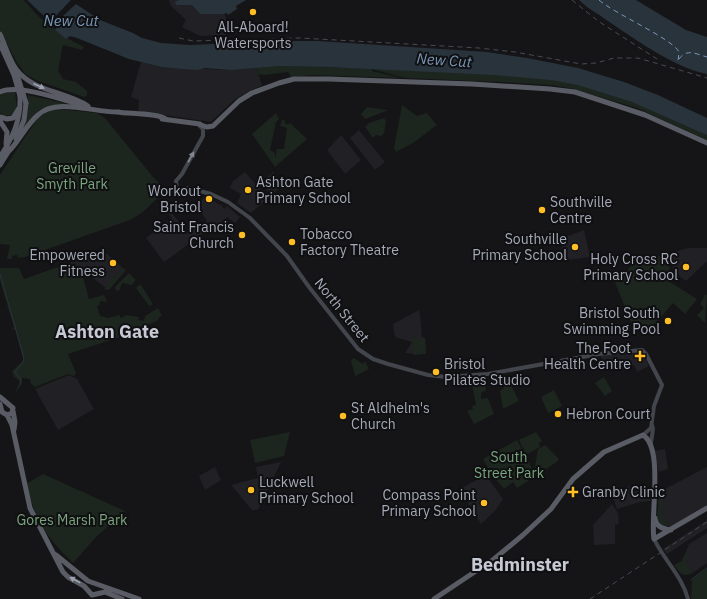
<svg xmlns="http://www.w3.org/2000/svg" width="707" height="599" viewBox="0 0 707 599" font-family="'IBM Plex Sans',sans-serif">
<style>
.built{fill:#212024}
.green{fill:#1c251e}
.water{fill:#29333c}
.pier{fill:#151517}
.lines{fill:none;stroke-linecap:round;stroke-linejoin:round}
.stream{stroke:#29333c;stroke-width:1}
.ferry{stroke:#7897b7;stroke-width:1;stroke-dasharray:5 4;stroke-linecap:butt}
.secondary{stroke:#43454c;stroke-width:4}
.trunk{stroke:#595c64;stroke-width:5}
.rail{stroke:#484a51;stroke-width:1;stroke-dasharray:5 4;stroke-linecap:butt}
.trunk-bridge{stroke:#595c64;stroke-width:5}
.oneway{fill:#9da2b0}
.oneway2{fill:#838792}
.poi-dot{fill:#ffbe24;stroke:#101012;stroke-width:1.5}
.labels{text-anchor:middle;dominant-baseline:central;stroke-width:4;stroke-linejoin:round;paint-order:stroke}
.poi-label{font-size:14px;fill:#a5aab8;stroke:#101012;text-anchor:start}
.park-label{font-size:14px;fill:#7aa57e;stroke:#101012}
.street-label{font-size:14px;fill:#a5aab8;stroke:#101012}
.water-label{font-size:15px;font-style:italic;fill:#7897b7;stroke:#101012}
.district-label{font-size:18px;font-weight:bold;fill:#c6cad4;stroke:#101012}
</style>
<rect width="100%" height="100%" fill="#151517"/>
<path class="built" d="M169,0H195L212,13L224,14L226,18V35L200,36L182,27L186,20L171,6Z
M141,62L176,68L231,70L256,68L262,85L235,99L211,122L138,111L139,100L131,97Z
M359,130L385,162L375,170L350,138Z
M341,135L361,160L345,174L327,150Z
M245,172L268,198L251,213L237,203L241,194L230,188L233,181Z
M273,172L283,185L271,195L261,183Z
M205,196L220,205L221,204L224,209L227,206L240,217L235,223L227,217L213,234L208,230L164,262L146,238L172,218L167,212L170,211L180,223L186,234L207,221L197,206Z
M584,230L590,257L567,260L564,258L561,251L563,250L560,239Z
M688,248H707V261L686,281L674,272L670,253Z
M106,253L123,268L106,288L72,262L94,254L102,258Z
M419,310L420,313L418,314H420L422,337L425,338L426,354L405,353L412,342L395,337L393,324Z
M638,352L645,358L649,366L637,372L634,365L622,370L616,360L602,361L601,356Z
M69,375L77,379L94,409L58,430L35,389Z
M665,449L668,469L659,472L654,451Z
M281,462L259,508L257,510H252L231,485L258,478L256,467Z
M215,467L221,480L205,490L199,476Z
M707,467V505L672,526H666L657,519L659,492Z
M486,475L503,499L495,511L481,524L460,489Z
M628,486L633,491L652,492L650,501L640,502L617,509L613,497Z
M612,504L618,513L619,524L615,525V544L594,545L593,525Z
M707,520V528L667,554L663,549Z
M707,533V563L691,574H681L674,565L682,561L689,544Z"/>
<path class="green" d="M0,0H24L37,15L55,29L57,28L27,0H44L65,34L221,64L526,73L607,90L707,132V140L637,108L574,89L552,85L501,82L405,78L372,69V71L401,78L313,75L291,77L288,72L264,75L265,80L264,75L258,74L256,68L231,70L205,68L197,70L162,67L129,59L83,39L69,36L67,38L84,47L82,50L63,45L58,70L63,79L76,82L87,91V96L84,97L38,81L25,74L16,61L0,30Z
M15,91L17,110L13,115L4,116L0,113V96L4,93Z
M28,95L68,104L55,105L41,109L24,128Z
M402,105L417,116L427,113L437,125L413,143L396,152L394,148Z
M367,107L387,110L386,111L365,119L361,114Z
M58,109L97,113L105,118L153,177L166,190L143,212L130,220L25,257L18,258L17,255L12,256V259H7L10,245L0,244V175L39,116L47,111Z
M276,113L279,119L276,122L270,150L275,153V159L277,149H284L287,128L280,126L282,120H285L284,122L288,125L290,123L307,139L275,167L252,134Z
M384,118L386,121L384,133L381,136L376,135L373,138L365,127L369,123Z
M669,253L670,282L697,299L685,314L673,303L655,324L643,328L642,325L633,327L614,280L621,278L631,266V263Z
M72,262L81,269L89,299L104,295L107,302L100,301L99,306H97L100,316L109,318L119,315L121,318L127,315L139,317L138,320L144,321L145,316L158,308L162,316L158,318L159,320L120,337L68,354L76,373L74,376L68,374L35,387L31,384L30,379L22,378V384L15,393L20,381L14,377L12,371L23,361V358L15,329L11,330L14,327L0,280V268H19L24,279Z
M123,268L126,270L109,290L104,289Z
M129,273L135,279V281L132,285L122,283L119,291L116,290L115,287Z
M139,285H141L153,304L149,306L136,288Z
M705,295H707L705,323L697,315L704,308L700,304Z
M413,338H425L426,354L413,355Z
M354,358L363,364L365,361L369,369L355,376L351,360Z
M604,377L612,391L605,396L595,383Z
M485,378L486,391L481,392V399L488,398L494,414L474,424L467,411L473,409L472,406L476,405L471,379Z
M504,383H510L519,401L503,409L500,391L504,388Z
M554,390L562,406L548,413L541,397Z
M290,432L284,456L255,463L250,440Z
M536,432L542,441L539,443L540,447L526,455L519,440Z
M517,440L536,476L517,488L513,482L504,489L491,474L483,459Z
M545,445L558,458V461L537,475L535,467L538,449Z
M43,474L125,511L96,537L73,563C45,535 37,523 26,484Z
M663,496L664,500L662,501L664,506L661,507L663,512L661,513L669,526L661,525L657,519L659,498Z
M686,552L690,558L685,562L692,573C683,578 679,572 674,565L682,561Z
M707,569V599H691L692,580Z"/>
<path class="water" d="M27,0H70L100,20L133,33L142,38L161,43L190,45L277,41H318L487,52L527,58L578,68L624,82L658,95L707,118V135L632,102L578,85L551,80L494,75L327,67L279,66L231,70L205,68L197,70L183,69L162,67L129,59L77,38L70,36L66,39L55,30L57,28Z
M179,0H246L236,6L237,9L228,15L227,13L224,14H200L192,5H176L175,2Z
M579,0H636L686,30L707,37V74C669,67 620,28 587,7Z"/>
<path class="pier" d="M71,0L77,3L51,27L49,23Z"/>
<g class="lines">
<path class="stream" d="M0,274L24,358L23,362L15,372L21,380L20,382
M691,580L707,568"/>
<path class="ferry" d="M599,0C615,14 673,39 679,52L678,61
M679,59C687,48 696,54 707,57"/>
<path class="secondary" d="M200,126L203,129V136L182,174L176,181L177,190L189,188L211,194L228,202L250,218L287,256L309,287L358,349L373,359L388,364L428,375L446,377L488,374L599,354L642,350L646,354L662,385L654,406L651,428L643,435
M651,443L653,429L652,425
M654,539C664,560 682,576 688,599"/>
<path class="trunk" d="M0,34C5,45 9,59 16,69C33,92 65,91 88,106
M0,92C17,83 61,100 80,104
M117,112C129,114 157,113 166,119
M0,117L7,119L13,118L19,108
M162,119L200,124
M0,121L7,132L6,144
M198,124L207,127L213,126L239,101L252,93L279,83L294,79H328L472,84L550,89L575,92L645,115L707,143
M16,139L24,120L26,103
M9,151C20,140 26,125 38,115C56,97 95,113 119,112
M0,157C13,137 21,120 20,96
M0,165L10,149
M0,397L13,408L12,413L7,415
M0,404L2,412L7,415L12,425L30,508L63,572L68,577L84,586L92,595L105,592L122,599
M13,411L15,422L14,430
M655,518C656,527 663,529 671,530
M56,555L88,581L139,599
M434,599L494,559L523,535L551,509L573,479L604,452L643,435C664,448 650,517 654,539L707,508"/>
<path class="rail" d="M572,0L598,21L657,59
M179,38L193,41L300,38L479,48L515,52L581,64L596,63L614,58H638L707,78
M590,599L707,522"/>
<path class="trunk-bridge" d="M0,44L14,75L20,96
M15,68L26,103"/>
</g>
<defs><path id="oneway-solid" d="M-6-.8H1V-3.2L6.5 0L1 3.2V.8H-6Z"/></defs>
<g class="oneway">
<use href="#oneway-solid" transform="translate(39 86) rotate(24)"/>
<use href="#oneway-solid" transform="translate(75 580) rotate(-152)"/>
</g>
<use class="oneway2" href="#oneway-solid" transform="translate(191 157) rotate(-61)"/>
<g class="poi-dot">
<circle cx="253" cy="12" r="4"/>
<circle cx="248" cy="190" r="4"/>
<circle cx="209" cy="199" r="4"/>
<circle cx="542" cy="210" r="4"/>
<circle cx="242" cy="235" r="4"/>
<circle cx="292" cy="242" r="4"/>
<circle cx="575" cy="247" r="4"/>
<circle cx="113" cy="263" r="4"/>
<circle cx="686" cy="267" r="4"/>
<circle cx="668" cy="321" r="4"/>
<path d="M638 350h4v4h4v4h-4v4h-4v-4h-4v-4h4z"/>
<circle cx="436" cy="372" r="4"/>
<circle cx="558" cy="414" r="4"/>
<circle cx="343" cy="416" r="4"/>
<circle cx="251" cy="490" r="4"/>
<path d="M571 486h4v4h4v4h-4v4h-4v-4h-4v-4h4z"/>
<circle cx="484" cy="503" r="4"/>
</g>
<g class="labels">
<g class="poi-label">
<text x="253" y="27" text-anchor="middle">All-Aboard!<tspan x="253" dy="16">Watersports</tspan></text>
<text x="256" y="182">Ashton Gate<tspan x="256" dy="16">Primary School</tspan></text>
<text x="201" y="191" text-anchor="end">Workout<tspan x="201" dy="16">Bristol</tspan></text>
<text x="550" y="202">Southville<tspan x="550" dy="16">Centre</tspan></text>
<text x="234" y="227" text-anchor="end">Saint Francis<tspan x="234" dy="16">Church</tspan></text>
<text x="300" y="234">Tobacco<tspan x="300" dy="16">Factory Theatre</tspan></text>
<text x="567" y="239" text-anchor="end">Southville<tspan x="567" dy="16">Primary School</tspan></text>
<text x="105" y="255" text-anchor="end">Empowered<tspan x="105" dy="16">Fitness</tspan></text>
<text x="678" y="259" text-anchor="end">Holy Cross RC<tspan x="678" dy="16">Primary School</tspan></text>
<text x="660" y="313" text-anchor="end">Bristol South<tspan x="660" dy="16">Swimming Pool</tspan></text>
<text x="631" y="348" text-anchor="end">The Foot<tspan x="631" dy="16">Health Centre</tspan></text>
<text x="444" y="364">Bristol<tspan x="444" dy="16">Pilates Studio</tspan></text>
<text x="351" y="408">St Aldhelm's<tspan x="351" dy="16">Church</tspan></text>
<text x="566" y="414">Hebron Court</text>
<text x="259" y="482">Luckwell<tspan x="259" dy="16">Primary School</tspan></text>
<text x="582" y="492">Granby Clinic</text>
<text x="476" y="495" text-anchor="end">Compass Point<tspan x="476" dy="16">Primary School</tspan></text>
</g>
<g class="park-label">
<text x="72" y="168">Greville<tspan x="72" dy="16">Smyth Park</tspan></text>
<text x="509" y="457">South<tspan x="509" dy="16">Street Park</tspan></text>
<text x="72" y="520">Gores Marsh Park</text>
</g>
<g class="street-label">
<text transform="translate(342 310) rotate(51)">North Street</text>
</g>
<g class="water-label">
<text x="71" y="20">New Cut</text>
<text transform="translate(444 60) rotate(4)">New Cut</text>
</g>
<g class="district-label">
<text x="107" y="331">Ashton Gate</text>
<text x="520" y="564">Bedminster</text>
</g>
</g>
</svg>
